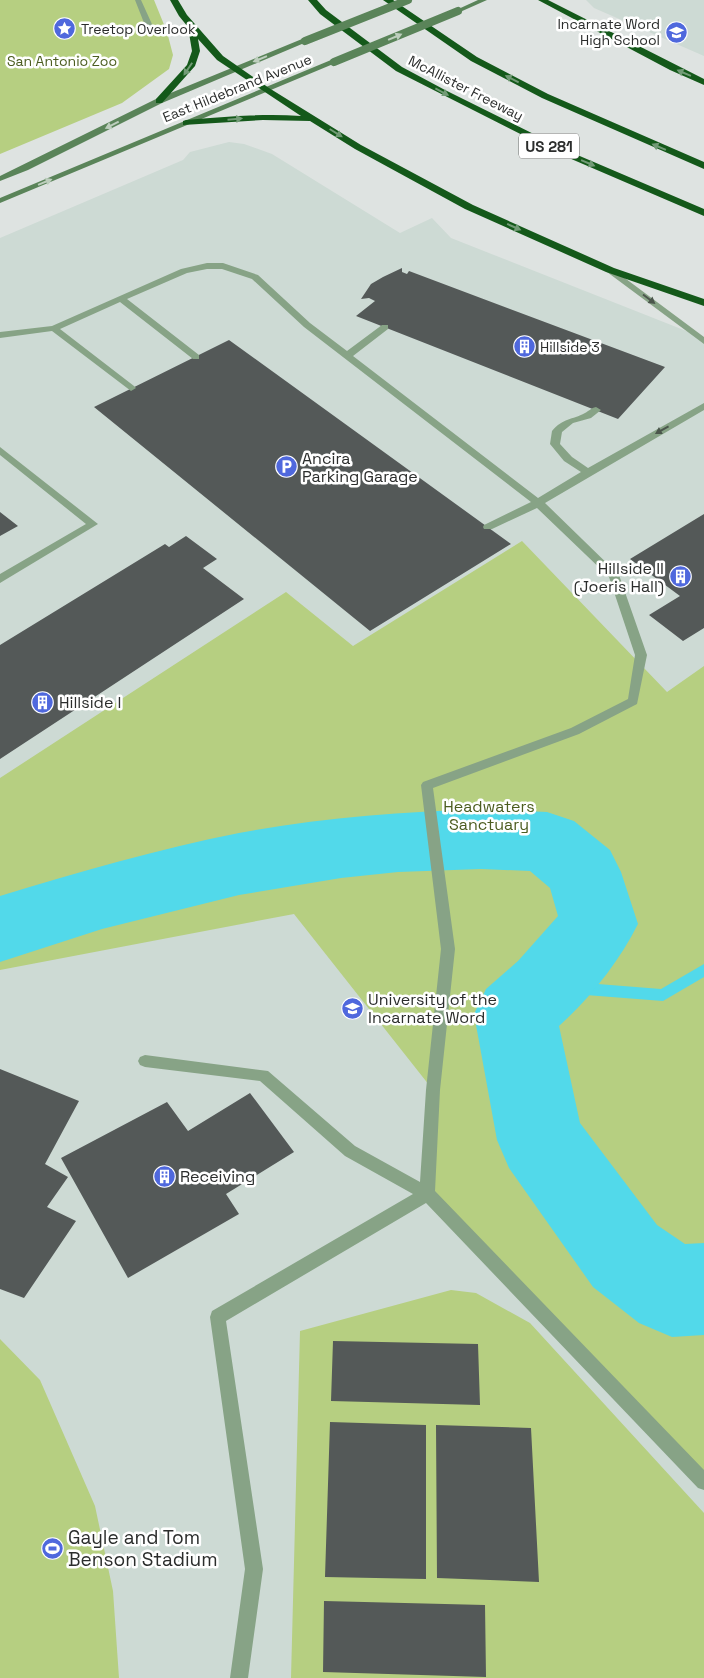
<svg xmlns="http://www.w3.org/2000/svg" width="704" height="1678" viewBox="0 0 704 1678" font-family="'Space Grotesk',sans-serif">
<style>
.built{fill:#cddad4}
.green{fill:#b6cf81}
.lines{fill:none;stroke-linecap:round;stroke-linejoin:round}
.stream{fill:#52d9ea;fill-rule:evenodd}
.river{fill:#52d9ea;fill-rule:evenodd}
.building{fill:#545958}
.service{fill:#87a386;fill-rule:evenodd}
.secondary{fill:#5a8459;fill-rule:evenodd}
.motorway{fill:#14591a;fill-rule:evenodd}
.secondary-bridge{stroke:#5a8459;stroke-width:8}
.oneway{fill:#bdcebd}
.oneway2{fill:#729b76}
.oneway3{fill:#4b564c}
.labels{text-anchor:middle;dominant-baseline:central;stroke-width:5;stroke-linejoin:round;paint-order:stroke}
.far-poi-label{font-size:14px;fill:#2b2d2c;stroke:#fff;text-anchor:start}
.far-park-label{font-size:14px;fill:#4c5d20;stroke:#fff}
.far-street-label{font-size:14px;fill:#2b2d2c;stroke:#fff}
.shield{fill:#fff;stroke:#6b6c6b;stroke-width:1}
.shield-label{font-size:15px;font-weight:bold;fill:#2b2d2c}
.poi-label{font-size:16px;fill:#2b2d2c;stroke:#fff;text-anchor:start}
.park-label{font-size:16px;fill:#4c5d20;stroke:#fff}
.near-poi-label{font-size:19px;fill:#2b2d2c;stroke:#fff;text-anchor:start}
</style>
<rect width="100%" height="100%" fill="#dee3e1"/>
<path class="built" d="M586,0H704V56L594,8Z
M229,142L244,144L272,154L400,233L432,218L451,238L704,338V1678H0V238L183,160L190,152Z"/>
<path class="green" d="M0,0H154L167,32L173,55L169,69L122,103L0,154Z
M522,541L667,692L704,666V1482L427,1194L433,1090L294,914L0,970V778L286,592L353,646Z
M451,1290L476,1293L530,1323L704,1513V1678H291L300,1331Z
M0,1339L40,1380L95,1506L113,1591L119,1678H0Z"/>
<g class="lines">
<path class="stream" d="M704,964V977L663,1001L547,992L542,990L540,986L542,982L547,980L661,989Z"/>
<path class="river" d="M481,809L547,812L574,821L610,850L621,872L638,924C619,962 590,998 559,1026L580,1123L657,1225L685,1244L704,1243V1335L672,1337L639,1323L593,1287L509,1168L497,1140L474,1014L486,989L518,961L558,916L550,888L530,871L481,869L398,872L341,878L239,895L102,929L0,962V896C79,872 158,849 239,833C319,818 400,812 481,809Z"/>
</g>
<path class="building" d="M402,268V272L407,274L409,271L665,367L618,419L356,316L375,301L369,298L361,299L371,284L383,277Z
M229,340L511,544L370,631L94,407Z
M0,512L18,526L0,536Z
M704,514V628L683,641L649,615L680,596L630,559Z
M186,536L217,559L203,568L244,599L0,759V645L165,544L169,547Z
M0,1069L79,1101L45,1164L68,1177L47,1207L76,1221L24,1298L0,1289Z
M250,1093L294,1152L226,1194L239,1214L128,1278L61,1158L167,1102L188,1131Z
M333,1341L478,1344L480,1405L331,1401Z
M330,1422L426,1425V1579L325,1577Z
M436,1425L531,1428L539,1582L437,1578Z
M324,1601L485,1605L486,1677L323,1672Z"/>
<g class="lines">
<path class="service" d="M135,0H141L156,33L155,35L148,33Z
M207,263H223L258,275L310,323L347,351L382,325H388V329L353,356L538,498L581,472L564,461L550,444L552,431C563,418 572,420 585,413C589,411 591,408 596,407L601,410L591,418L573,423L562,432L560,444L572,457L588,468L704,403V410L545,503L619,575L647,655L637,704L579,734L433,788L455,949L440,1090L435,1191L704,1470V1490L698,1488L426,1203L226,1321L263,1569L248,1678H230L245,1569L210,1317L212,1311L413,1194L345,1156L260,1081L145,1067L140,1065L138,1061L140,1057L145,1055L268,1071L355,1146L420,1182L426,1090L441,949L421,785L423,782L571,728L628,699L635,655L609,577L537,508L492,529H484L483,527L484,525L531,502L304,327L252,279L222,269H207L187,273L127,299L199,355V359H193L120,302L60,329L134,386L136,388L131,391L52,331L0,338V332L52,326L181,269Z
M610,267L704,337V344L607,272V268Z
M0,447L98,524L0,583V574L86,524L0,455Z"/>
<path class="secondary" d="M478,0H487L460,12L454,11Z
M302,39L309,41L162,103L28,170L0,181V176L156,99Z
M331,60L338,62L0,203V198Z"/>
<path class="motorway" d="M170,0H178L187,15L223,56L269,88L361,145L473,205L614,268L704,299V306L606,272L465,209L355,149L310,121L263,120L183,125V121L186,120C224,117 263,113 301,116L217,60L198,39L200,51L195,66L162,103H156V99L187,65L192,51L188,27L179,16Z
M308,0H317L326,10L402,67L445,90L568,151L704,209V216L562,155L396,71L320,14Z
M383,0H393L477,57L548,94L704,162V169L542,98L471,61Z
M538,0H548L704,79V85L670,70Z"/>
<path class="secondary-bridge" d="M305,41L408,0
M334,62L458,11"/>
</g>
<defs><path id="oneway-solid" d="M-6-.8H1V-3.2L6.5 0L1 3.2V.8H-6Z" transform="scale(1.25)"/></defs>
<g class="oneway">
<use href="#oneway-solid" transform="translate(395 37) rotate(-23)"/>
<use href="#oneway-solid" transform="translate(260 59) rotate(158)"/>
<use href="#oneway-solid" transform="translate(112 125) rotate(153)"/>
<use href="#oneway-solid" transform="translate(45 182) rotate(-22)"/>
</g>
<g class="oneway2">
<use href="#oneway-solid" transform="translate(188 69) rotate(124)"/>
<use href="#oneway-solid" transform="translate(684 73) rotate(-157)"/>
<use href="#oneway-solid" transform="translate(512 79) rotate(-153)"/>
<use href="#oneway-solid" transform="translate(442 92) rotate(28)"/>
<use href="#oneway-solid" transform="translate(235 119) rotate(-5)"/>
<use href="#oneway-solid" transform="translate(336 133) rotate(32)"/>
<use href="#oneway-solid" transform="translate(659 147) rotate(-157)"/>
<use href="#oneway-solid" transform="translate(588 163) rotate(23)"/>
<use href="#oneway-solid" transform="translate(514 227) rotate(24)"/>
</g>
<g class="oneway3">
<use href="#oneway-solid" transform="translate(649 299) rotate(37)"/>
<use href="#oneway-solid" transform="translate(662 430) rotate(151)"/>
</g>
<defs>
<symbol id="sight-disc" viewBox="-11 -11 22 22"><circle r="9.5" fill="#4f68dd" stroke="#fff"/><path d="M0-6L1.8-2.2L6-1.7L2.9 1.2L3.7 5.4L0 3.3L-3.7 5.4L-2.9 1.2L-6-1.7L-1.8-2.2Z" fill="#fff"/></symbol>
<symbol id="school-disc" viewBox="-11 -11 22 22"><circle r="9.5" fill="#4f68dd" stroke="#fff"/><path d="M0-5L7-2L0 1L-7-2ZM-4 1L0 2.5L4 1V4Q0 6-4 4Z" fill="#fff"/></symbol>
<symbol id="building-disc" viewBox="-11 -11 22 22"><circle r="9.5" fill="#4f68dd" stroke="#fff"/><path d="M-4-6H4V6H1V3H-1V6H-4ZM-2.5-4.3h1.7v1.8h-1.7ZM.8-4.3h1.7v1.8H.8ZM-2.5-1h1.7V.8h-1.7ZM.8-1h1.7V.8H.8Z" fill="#fff"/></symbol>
<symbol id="parking-disc" viewBox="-11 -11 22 22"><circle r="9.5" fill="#4f68dd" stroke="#fff"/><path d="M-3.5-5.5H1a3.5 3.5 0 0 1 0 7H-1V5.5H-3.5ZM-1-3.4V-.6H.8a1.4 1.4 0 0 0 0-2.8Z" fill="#fff"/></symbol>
<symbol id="university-disc" viewBox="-11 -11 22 22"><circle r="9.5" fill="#4f68dd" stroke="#fff"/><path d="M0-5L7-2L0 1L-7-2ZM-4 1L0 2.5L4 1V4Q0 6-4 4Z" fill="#fff"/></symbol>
<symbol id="stadium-disc" viewBox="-11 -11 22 22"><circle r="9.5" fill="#4f68dd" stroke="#fff"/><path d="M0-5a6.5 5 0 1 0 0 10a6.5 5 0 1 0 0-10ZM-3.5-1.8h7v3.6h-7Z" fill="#fff"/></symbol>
</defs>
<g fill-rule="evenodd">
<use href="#sight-disc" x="52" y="16" width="25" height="25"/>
<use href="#school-disc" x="664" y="20" width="25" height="25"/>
<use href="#building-disc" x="512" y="334" width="25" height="25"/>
<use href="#parking-disc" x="274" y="454" width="25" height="25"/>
<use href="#building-disc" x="668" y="564" width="25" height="25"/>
<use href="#building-disc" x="30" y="690" width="25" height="25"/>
<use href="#university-disc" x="340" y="996" width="25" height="25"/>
<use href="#building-disc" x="152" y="1164" width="25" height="25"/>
<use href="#stadium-disc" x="40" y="1536" width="25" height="25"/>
</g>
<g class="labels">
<g class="far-poi-label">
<text x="660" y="24" text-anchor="end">Incarnate Word<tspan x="660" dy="16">High School</tspan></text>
<text x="81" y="29">Treetop Overlook</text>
<text x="540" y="347">Hillside 3</text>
</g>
<g class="far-park-label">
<text x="62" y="61">San Antonio Zoo</text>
</g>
<g class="far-street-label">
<text transform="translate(237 88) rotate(-22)">East Hildebrand Avenue</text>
<text transform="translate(466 88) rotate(27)">McAllister Freeway</text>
</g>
<rect class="shield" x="519" y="133.5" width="60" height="25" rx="4"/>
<g class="shield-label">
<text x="549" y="146">US 281</text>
</g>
<g class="poi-label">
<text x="302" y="458">Ancira<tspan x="302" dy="18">Parking Garage</tspan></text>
<text x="664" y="568" text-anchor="end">Hillside II<tspan x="664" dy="18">(Joeris Hall)</tspan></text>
<text x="59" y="702">Hillside I</text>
<text x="368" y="999">University of the<tspan x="368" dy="18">Incarnate Word</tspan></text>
<text x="180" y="1176">Receiving</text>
</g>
<g class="park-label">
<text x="489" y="806">Headwaters<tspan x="489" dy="18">Sanctuary</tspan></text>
</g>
<g class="near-poi-label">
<text x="68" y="1537">Gayle and Tom<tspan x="68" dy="22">Benson Stadium</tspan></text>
</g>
</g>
</svg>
